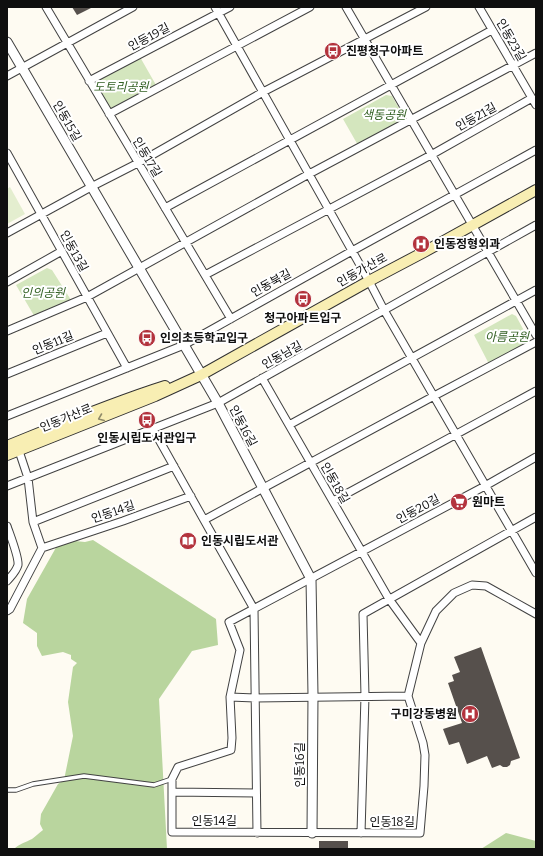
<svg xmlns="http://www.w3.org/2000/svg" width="543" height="856" viewBox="0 0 543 856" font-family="Bitter,'Noto Sans KR',serif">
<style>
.green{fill:#d4e6be}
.forest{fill:#b9d59e}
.pitch{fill:#e4eecf}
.building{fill:#56504c}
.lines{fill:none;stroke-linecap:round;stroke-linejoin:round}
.service-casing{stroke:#424242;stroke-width:5.5}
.minor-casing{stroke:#424242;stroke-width:9}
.tertiary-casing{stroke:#424242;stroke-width:11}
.secondary-casing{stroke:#313131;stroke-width:12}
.service{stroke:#fff;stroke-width:3.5}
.minor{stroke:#fff;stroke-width:7}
.tertiary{stroke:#fff;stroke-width:9}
.secondary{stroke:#f8eeb3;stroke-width:10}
.oneway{stroke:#8f8a69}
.labels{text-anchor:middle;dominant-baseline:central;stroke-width:4;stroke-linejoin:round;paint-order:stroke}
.street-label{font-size:12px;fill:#0f0f0f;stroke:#fff}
.poi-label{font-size:12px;font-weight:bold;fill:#0f0f0f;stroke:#fff;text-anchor:start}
.park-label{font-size:12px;font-style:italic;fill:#336124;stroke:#fff}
</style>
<rect width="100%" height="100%" fill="#fefbf2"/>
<path class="green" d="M140,57L156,85L114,109L108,110L95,88L96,82Z
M386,95L392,96L404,117L403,123L359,147L343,119Z
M47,268L52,270L71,300L36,319L16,285Z
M512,314L516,316L528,338L526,347L489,364L474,335Z"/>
<path class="forest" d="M93,540L216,619L218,645L192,651L159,699L167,849H14C19,844 26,842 32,839C36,836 39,833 43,830L40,824L41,814L58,784L64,780L73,736L68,702L73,667L77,663L71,659V655L63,652L42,656L37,646V633L23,623L27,599L58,544L75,541L85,542Z
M506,833L536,841V849H481Z"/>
<path class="pitch" d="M10,187L25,214L7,224V189Z"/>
<path class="building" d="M72,7H93L77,15Z
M481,647L520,758L511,761L510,765L507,767H503L500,765L492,768L487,756L467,764L459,742L449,745L443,729L462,723L448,683L454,681L452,675L460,672L454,657Z
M319,841H348V849H319Z"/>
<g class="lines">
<defs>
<path id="service" d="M7,790H16L33,784L84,776L154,785L172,779"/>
<path id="minor" d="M46,7L231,319
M215,7L369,281L384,310L536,573
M346,7L536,335
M479,7L536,105
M7,76L133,7
M89,81L230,7
M109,114L310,7
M7,153L127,368
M165,208L492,30
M7,233L91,187L138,163L263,92L426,7
M205,275L431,155L532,98
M7,282L62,251
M7,331L87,297L309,174L536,53
M7,374L107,333
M262,378L389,599L421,643L408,696L423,743L425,755L424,786L420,833L172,832V779L178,767L231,750L232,738L230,697L240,650L229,622L485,486L536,457
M7,416L184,345L352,251L536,150
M289,425L536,290
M153,429L204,520L254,609L257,833
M7,486L218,403L536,225
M333,501L536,391
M204,520L434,396L536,342
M33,522L174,466
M7,526C10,535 19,557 18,565C16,572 11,576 7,581
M42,548L123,521L191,496
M7,611L10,609L42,548L33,522L28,478L19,451
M421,643L436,611L454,593L472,585L486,586L536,614
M230,697L255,698L408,696
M172,792L256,793
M361,833L365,696L363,614L536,517"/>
<path id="tertiary" d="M7,42L218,403L311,579L313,695L312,833"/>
<path id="secondary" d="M7,446C59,425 111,403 165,386
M7,455L155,396L201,375L369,281L424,252L536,190"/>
</defs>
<use href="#service" class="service-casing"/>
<use href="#minor" class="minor-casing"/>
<use href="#tertiary" class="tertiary-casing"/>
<use href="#secondary" class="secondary-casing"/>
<use href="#service" class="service"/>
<use href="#minor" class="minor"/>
<use href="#tertiary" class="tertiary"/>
<use href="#secondary" class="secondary"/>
</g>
<defs><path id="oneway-chevron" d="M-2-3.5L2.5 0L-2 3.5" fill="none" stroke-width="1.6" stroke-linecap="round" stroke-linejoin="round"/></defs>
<use class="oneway" href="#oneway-chevron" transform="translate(101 418) rotate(158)"/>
<defs>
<symbol id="bus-disc" viewBox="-11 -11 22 22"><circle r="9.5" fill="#b3333d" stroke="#fff"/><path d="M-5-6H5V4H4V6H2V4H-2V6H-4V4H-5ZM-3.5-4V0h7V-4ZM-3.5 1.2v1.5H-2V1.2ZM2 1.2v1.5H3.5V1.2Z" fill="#fff"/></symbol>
<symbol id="hospital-disc" viewBox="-11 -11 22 22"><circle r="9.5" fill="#b3333d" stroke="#fff"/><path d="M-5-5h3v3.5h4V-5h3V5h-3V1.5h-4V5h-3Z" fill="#fff"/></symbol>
<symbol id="supermarket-disc" viewBox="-11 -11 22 22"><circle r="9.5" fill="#b3333d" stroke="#fff"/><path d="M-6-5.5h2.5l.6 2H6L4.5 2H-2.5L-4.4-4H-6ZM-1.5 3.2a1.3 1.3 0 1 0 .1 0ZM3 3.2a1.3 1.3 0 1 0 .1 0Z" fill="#fff"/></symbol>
<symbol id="library-disc" viewBox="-11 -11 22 22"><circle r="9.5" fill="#b3333d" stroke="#fff"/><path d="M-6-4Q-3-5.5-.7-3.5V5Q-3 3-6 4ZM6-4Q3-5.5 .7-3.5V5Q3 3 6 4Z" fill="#fff"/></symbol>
</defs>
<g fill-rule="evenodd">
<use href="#bus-disc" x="323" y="41" width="20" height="20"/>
<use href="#hospital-disc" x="411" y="234" width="20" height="20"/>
<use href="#bus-disc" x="293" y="289" width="20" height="20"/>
<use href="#bus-disc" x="137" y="328" width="20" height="20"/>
<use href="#bus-disc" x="137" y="410" width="20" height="20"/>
<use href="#supermarket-disc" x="449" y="492" width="20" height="20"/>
<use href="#library-disc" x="178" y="531" width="20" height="20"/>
<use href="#hospital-disc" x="460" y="704" width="20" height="20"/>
</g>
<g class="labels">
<g class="street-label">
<text transform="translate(149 37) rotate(-28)">인동19길</text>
<text transform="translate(511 40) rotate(60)">인동23길</text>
<text transform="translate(476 117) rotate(-29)">인동21길</text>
<text transform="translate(67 121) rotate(60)">인동15길</text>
<text transform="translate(147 157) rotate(59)">인동17길</text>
<text transform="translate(74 251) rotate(61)">인동13길</text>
<text transform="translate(362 270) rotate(-29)">인동가산로</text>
<text transform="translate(271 283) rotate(-29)">인동북길</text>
<text transform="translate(53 343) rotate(-22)">인동11길</text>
<text transform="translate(282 355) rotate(-29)">인동남길</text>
<text transform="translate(66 418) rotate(-22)">인동가산로</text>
<text transform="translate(243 426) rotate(62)">인동16길</text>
<text transform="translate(335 483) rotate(60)">인동18길</text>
<text transform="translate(418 509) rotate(-28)">인동20길</text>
<text transform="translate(113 512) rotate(-19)">인동14길</text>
<text transform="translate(300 765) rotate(-90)">인동16길</text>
<text x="214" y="821">인동14길</text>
<text x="392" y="822">인동18길</text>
</g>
<g class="poi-label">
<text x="346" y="51">진평청구아파트</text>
<text x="434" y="244">인동정형외과</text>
<text x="303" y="318" text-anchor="middle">청구아파트입구</text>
<text x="160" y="338">인의초등학교입구</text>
<text x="147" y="438" text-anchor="middle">인동시립도서관입구</text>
<text x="472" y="502">원마트</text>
<text x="201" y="541">인동시립도서관</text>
<text x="457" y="714" text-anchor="end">구미강동병원</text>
</g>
<g class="park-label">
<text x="121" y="87">도토리공원</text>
<text x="384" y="115">색동공원</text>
<text x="43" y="293">인의공원</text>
<text x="507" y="337">아름공원</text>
</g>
</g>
<rect width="543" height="856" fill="none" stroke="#0f0f0f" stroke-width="16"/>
</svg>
